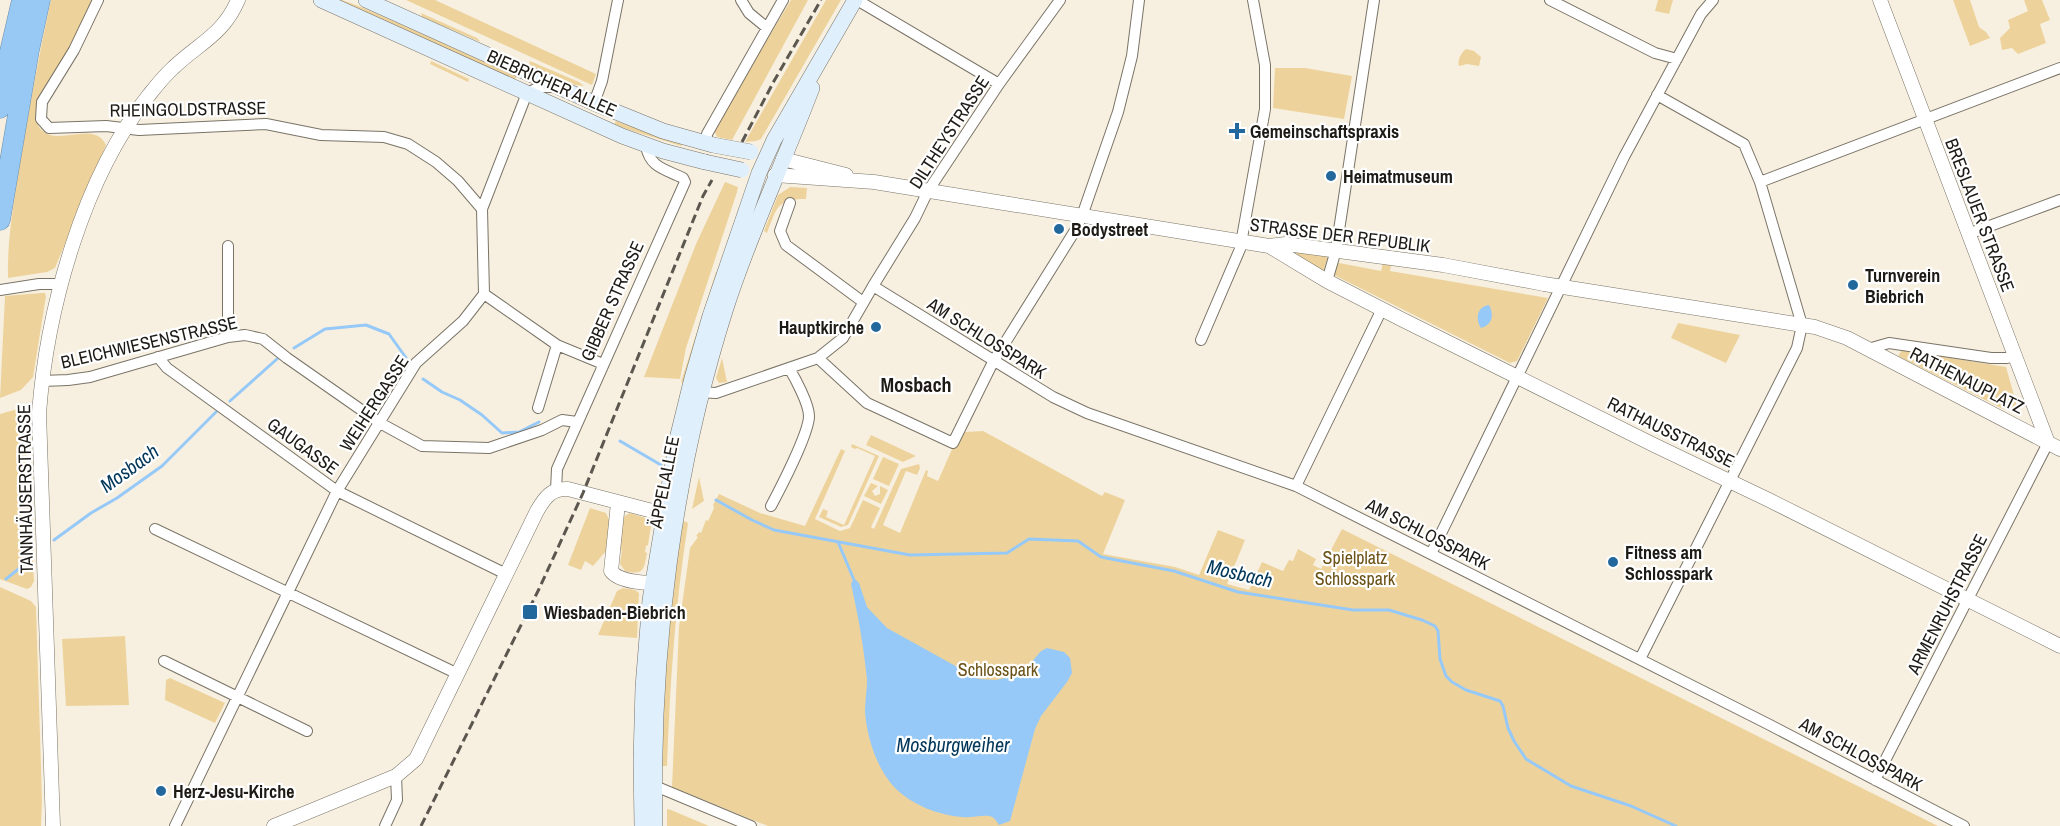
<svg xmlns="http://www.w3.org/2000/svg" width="2060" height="826" viewBox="0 0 2060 826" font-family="'Archivo Narrow',sans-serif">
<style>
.green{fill:#edd39b}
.water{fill:#96c9f7}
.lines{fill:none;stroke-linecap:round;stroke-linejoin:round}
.stream{stroke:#96c9f7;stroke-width:3}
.minor-casing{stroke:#7a7467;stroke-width:12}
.tertiary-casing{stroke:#7a7467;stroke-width:15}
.secondary-casing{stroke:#7a7467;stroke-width:16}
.motorway-casing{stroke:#6d8ca6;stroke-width:21}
.minor{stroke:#fff;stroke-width:10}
.tertiary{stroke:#fff;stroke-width:14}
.secondary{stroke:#e0effc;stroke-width:15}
.motorway{stroke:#97c9f4;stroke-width:20}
.rail{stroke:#5b574f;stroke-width:3;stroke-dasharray:9 4.5;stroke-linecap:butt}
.secondary-bridge-casing{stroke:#7a7467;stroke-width:16;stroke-linecap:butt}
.secondary-bridge{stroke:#e0effc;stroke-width:15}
.poi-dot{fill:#23689d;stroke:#fff;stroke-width:2}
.labels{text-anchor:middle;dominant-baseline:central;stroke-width:4.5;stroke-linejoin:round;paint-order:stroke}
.street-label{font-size:18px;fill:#1e1b16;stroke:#fff}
.poi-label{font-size:18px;font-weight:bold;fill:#1e1b16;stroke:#fff;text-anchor:start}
.park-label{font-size:18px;fill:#6b5217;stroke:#fff}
.neighbourhood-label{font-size:20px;font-weight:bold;fill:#1e1b16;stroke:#fff}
.water-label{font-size:20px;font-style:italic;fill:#02375a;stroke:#fff}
</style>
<rect width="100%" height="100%" fill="#f7f0e1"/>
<path class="green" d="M51,0H94C87,14 81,28 74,42C65,58 41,90 37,106C35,116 35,125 43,131C60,146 94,120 106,145L55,268L47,272L8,278C7,239 14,202 20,163C29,109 39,54 51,0Z
M334,0H342L361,7L517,75L515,80Z
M406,0H435L596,74L592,85Z
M791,0H808L732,140L717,137L714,130L715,127Z
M826,0H841L761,139L756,141L745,142Z
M1658,0H1673L1669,14L1655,11Z
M1953,0H1970L1979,27L1986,32L1990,38L1970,46Z
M2024,0H2042L2050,20L2040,24L2046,43L2018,54L2012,48L2002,50L2000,38L2010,28L2008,20L2028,11Z
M421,13L477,38L480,41H478L422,17Z
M1466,49L1474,51L1481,57L1479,66L1467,64L1459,66C1457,60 1461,53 1466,49Z
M431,61L469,79L468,82L430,64Z
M530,61L579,82L584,86L575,85L529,65Z
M1275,68H1305L1352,76L1344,119L1273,108Z
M616,121L682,144L681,146L614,125Z
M725,182L738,187L737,192L686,348L680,379L644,377L696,244Z
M790,187L807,188L806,199C777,199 777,207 767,233L764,231L778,195Z
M1282,246L1329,253L1323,272Z
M1339,263L1381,271L1383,263L1391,265L1390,271L1548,298L1517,361L1510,363L1334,275L1335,264Z
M716,272H717L685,384L681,382Z
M41,293H45L46,296L33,377L21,390L0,398L5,296Z
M1678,323L1740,335L1726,363L1671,338Z
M1902,350L2006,367L2017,406L2011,410L2003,409L1898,356Z
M722,358L727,382L719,383L716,378Z
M21,408L24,409L34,581L31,587L27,589L0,579V414Z
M983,431L1102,496L1105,492L1125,500L1103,554L1175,567L1199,575L1218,530L1245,540L1227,584L1249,590L1262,562L1283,571L1289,560L1293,561L1298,549L1316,559L1313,565L1321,569L1342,529L1938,826H768L672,787L679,627L690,548L698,537L696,536L699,532L701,533L706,520L708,521L714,508L713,505L719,494L760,513L805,526L841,449L845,451L815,519L840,531L850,528L863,500L880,508L871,527L874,529L901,469L919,464L920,468L917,475L906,471L883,525L900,533L926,470L928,471L927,476L938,481L953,447L956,448L964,432Z
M871,435L916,456L903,462L866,445Z
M852,444L879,456L848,525L841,527L819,517L823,509L828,511L826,517L844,525L875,456L857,448L855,449L851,447Z
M883,457L899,464L889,486L873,479Z
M699,477L704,501L692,509Z
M871,483L878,486L872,491L875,496L880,494V486L888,490L881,504L864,496Z
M590,508L606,513L611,524L606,551L593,566L585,561L581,570L568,565Z
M630,513L652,520L648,545L646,546L645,552L647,553C644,569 644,576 625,571L620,564L622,550L619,549L623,517Z
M681,521L687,522L688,524C675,605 670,685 667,766H661L663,677Z
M0,587L31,601L36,607L42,800L41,826H0Z
M623,588L635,590L639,593L637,638L598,635L617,591Z
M125,636L129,705L66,706L62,639Z
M170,678L225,703L215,723L165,700L166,680Z
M667,809L671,810L709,826H667Z"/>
<path class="water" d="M1489,305C1494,314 1493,325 1481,328C1475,320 1477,306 1489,305Z
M853,580H856L859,583L867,607L887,628L979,679L996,680L1013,676L1029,665L1041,651L1047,648L1064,652L1070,658L1072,673L1067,682L1041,716L1035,729L1010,821L999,825C996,821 995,817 989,816C981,815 971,818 962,817C938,815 912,805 895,788C877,769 867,738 865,712C865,701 867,690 867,680C864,648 858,615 851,584Z"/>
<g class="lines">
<path class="stream" d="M294,348L325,329L366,325L389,334L409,362
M423,379L442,392L460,400L482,415L502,433L519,432L539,422
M230,401L277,359
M620,441L661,465
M716,500L752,520L774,530L910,555L1007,553L1029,539L1078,541L1101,557L1174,571L1238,592L1353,610H1389L1422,620L1435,626L1438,631L1440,659L1446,676L1452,682L1466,690L1500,701L1503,706L1508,728L1514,741L1526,759L1571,786L1631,806L1676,826
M54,540L91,513L117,498L162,466L216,412
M838,542L854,580
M6,579L31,559"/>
<defs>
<path id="minor" d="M98,0L74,50L42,102L41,119L49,128L106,126L139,130L266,124L321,135L384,137L408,144L436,162L458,181L482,209
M741,0L749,13L766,27
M857,0L999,84
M1550,0L1655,53L1677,59
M594,103L602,81L618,0
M706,144L707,134L783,0
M1760,182L2060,68
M790,203L780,231L786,245L863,302
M1968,234L2060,200
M1327,281L1336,250L1374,0
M873,286L1053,397L1087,413L1296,486L1768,724L1964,826
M0,290L39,284H61
M484,294L557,345L603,364
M228,337V246
M1201,340L1240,249L1265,109V65L1253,0
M1868,349L1889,343L1991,358H2007L2015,355
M158,357L167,368L337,491L506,574
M818,358L867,403L953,443L993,362L1076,229L1082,216L1118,112L1132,56L1139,0
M42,381L68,380L90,377L228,337L245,335L263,339L287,358L380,423L422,446L489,448L542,430L562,420L577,422
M698,392L716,393L818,358L843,338L873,286L915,218L928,191L999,84L1060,0
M538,408L557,345
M1296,486L1382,309
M556,490L557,469L685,182L683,178C665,169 650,168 646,146
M771,506C780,489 809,433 809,416C809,404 795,378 789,368
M155,529L458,674
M1431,554L1624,157L1701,14L1713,0
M1640,659L1797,348L1802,325L1760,182L1744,144L1657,95
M164,661L307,731
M1875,780L2048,443
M655,786L751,826
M175,826L337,491L416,363L463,321L484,294L482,209L527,93L540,87H554
M385,826L397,800L396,776"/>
<path id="tertiary" d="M1880,0L2048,443
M783,159L846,175
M775,175L874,182L1269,246L1286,244L1443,265L1544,284L1815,327L1847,338L2060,449
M1269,246L1327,281L1401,319L1654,445L1769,500L2060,646
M618,503L611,571C619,582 650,585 663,581
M53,826L39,413C47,309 83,177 149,95C157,85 164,76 173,68C199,43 223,35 238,0
M274,826L396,776L416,759L537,511C545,497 552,488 568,489L664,514L668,516L670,523"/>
<path id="secondary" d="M321,0L622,136L663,151L705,162
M366,0L594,103L663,131L713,145
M642,826L641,760L643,687L650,600L677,439L692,378L710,316L759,173L774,140L855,0
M655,826C651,652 673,474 726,308C750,233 784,162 812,88"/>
<path id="motorway" d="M0,108L9,56L22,0
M0,220L29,50L40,0"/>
</defs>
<use href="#minor" class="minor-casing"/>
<use href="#tertiary" class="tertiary-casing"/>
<use href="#secondary" class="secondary-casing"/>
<use href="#motorway" class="motorway-casing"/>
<use href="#minor" class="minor"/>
<use href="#tertiary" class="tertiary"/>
<use href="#secondary" class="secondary"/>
<use href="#motorway" class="motorway"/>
<path class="rail" d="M742,142L774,81L821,0
M421,826L539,589L583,493L703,196L712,180"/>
<defs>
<path id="secondary-bridge" d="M713,145L751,152
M705,162L742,170"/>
</defs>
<use href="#secondary-bridge" class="secondary-bridge-casing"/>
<use href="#secondary-bridge" class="secondary-bridge"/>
</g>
<g class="poi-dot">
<path d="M1234 122h6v6h6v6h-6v6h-6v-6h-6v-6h6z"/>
<circle cx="1331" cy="176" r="6"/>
<circle cx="1059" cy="229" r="6"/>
<circle cx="1853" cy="285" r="6"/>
<circle cx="876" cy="327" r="6"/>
<circle cx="1613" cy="562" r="6"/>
<rect x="522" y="604" width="16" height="16" rx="3"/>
<circle cx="161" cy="791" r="6"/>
</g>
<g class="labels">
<g class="street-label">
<text transform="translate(552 83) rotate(24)">BIEBRICHER ALLEE</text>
<text transform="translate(188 109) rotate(-1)">RHEINGOLDSTRASSE</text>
<text transform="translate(949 132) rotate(-57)">DILTHEYSTRASSE</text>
<text transform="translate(1980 215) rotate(69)">BRESLAUER STRASSE</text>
<text transform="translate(1340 235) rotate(7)">STRASSE DER REPUBLIK</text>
<text transform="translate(612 301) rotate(-66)">GIBBER STRASSE</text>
<text transform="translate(987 338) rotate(32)">AM SCHLOSSPARK</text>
<text transform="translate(149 342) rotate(-13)">BLEICHWIESENSTRASSE</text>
<text transform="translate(1967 380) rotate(27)">RATHENAUPLATZ</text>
<text transform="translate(374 403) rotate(-57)">WEIHERGASSE</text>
<text transform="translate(1671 432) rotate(26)">RATHAUSSTRASSE</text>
<text transform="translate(303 446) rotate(36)">GAUGASSE</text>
<text transform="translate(664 482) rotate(-79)">ÄPPELALLEE</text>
<text transform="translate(25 489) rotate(-91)">TANNHÄUSERSTRASSE</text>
<text transform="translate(1428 534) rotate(27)">AM SCHLOSSPARK</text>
<text transform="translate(1947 604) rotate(-63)">ARMENRUHSTRASSE</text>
<text transform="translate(1861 754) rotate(28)">AM SCHLOSSPARK</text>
</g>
<g class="poi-label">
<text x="1250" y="131">Gemeinschaftspraxis</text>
<text x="1343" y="176">Heimatmuseum</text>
<text x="1071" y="229">Bodystreet</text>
<text x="1865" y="275">Turnverein<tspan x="1865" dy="21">Biebrich</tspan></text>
<text x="864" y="327" text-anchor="end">Hauptkirche</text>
<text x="1625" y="552">Fitness am<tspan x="1625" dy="21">Schlosspark</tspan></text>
<text x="544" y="612">Wiesbaden-Biebrich</text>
<text x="173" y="791">Herz-Jesu-Kirche</text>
</g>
<g class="park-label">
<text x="1355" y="557">Spielplatz<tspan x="1355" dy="21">Schlosspark</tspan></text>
<text x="998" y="669">Schlosspark</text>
</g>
<g class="neighbourhood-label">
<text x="916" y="384">Mosbach</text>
</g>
<g class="water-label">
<text transform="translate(129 468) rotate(-36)">Mosbach</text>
<text transform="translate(1240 573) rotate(13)">Mosbach</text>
<text x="953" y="744">Mosburgweiher</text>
</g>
</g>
</svg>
